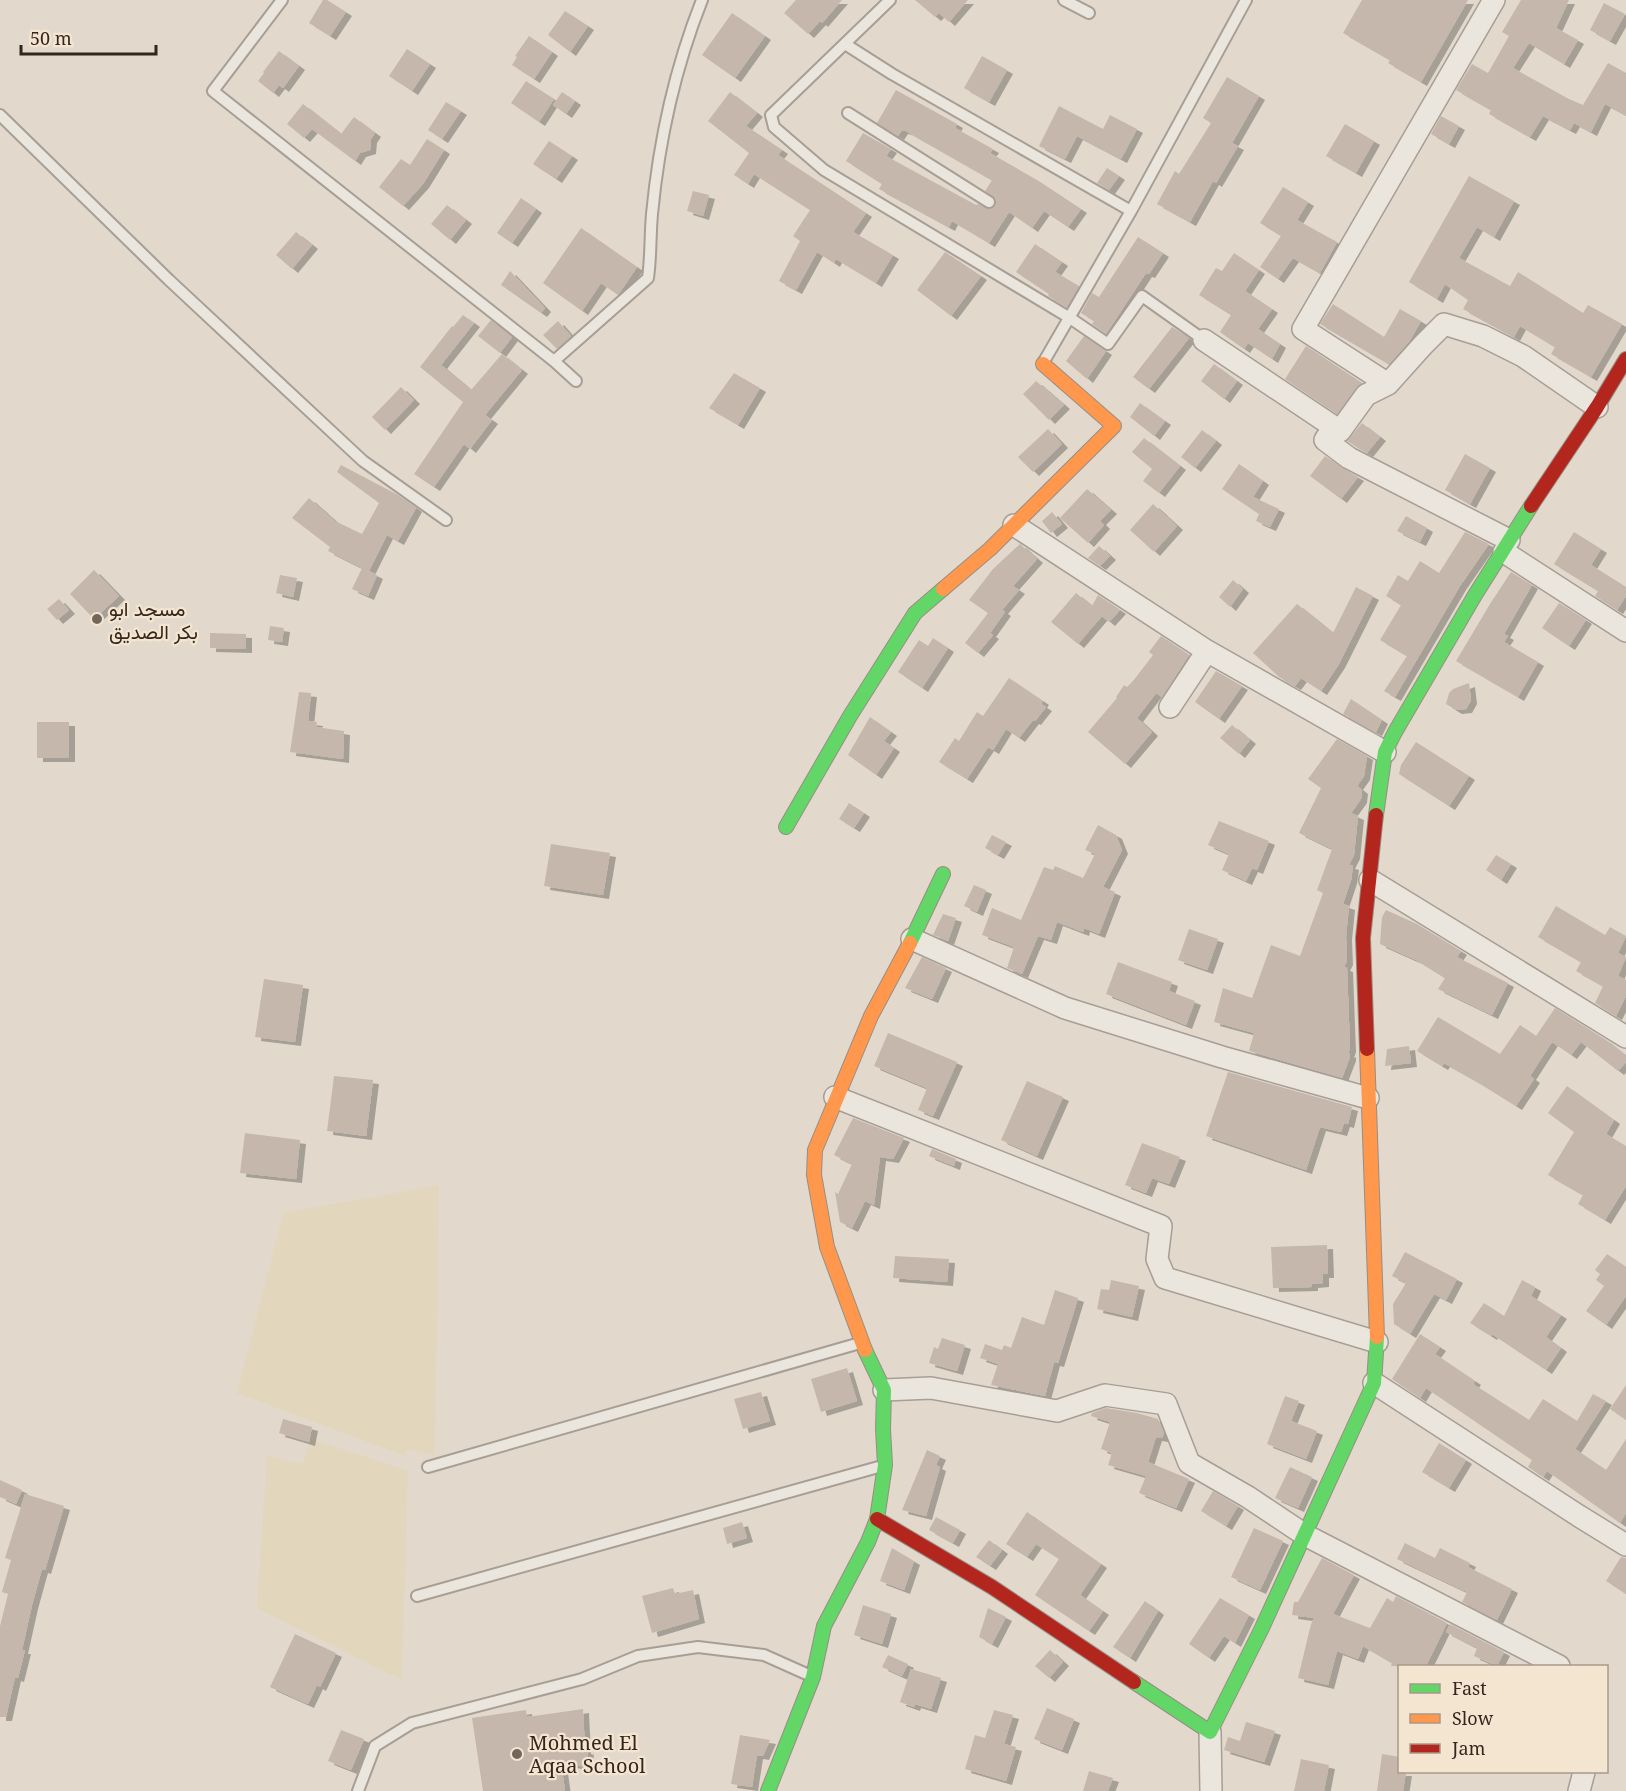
<svg xmlns="http://www.w3.org/2000/svg" width="1626" height="1791" viewBox="0 0 1626 1791" font-family="'Noto Serif',Vazirmatn,serif">
<style>
.farmland{fill:#e2d6bc}
.building{fill:#c6b7ad;filter:url(#shadow)}
.lines{fill:none;stroke-linecap:round;stroke-linejoin:round}
.lane-casing{stroke:#a79e95;stroke-width:14}
.street-casing{stroke:#a79e95;stroke-width:24}
.fast-casing{stroke:#978e85;stroke-width:16}
.slow-casing{stroke:#978e85;stroke-width:16}
.jam-casing{stroke:#978e85;stroke-width:16}
.lane{stroke:#eae5dd;stroke-width:10}
.street{stroke:#eae5dd;stroke-width:21}
.fast{stroke:#63d668;stroke-width:14}
.slow{stroke:#ff974d;stroke-width:14}
.jam{stroke:#b3261e;stroke-width:14}
.poi-dot{fill:#72655a;stroke:#f4e5d1;stroke-width:2}
.labels{text-anchor:middle;dominant-baseline:central;stroke-width:4.5;stroke-linejoin:round;paint-order:stroke}
.poi-label{font-size:20px;fill:#35261d;stroke:#f4e5d1;text-anchor:start}
</style>
<defs>
<filter id="shadow"><feDropShadow dx="6" dy="4" stdDeviation="0" flood-color="#0004"/></filter>
</defs>
<rect width="100%" height="100%" fill="#e2d9cc"/>
<path class="farmland" d="M439,1185L435,1455L407,1450L405,1456L237,1393L283,1213Z
M311,1439L408,1471L402,1680L257,1608L267,1455L303,1464Z"/>
<path class="building" d="M323,0H327L346,12L330,36L309,23Z
M796,0H842L822,23L820,21L808,34L784,13Z
M915,0H968L949,22L939,13L935,17Z
M1362,0H1468L1421,82L1388,63L1390,60L1343,33Z
M1521,0H1569L1556,28L1578,40L1564,64L1529,43L1513,68L1569,99L1583,105L1608,63L1626,73V115L1605,104L1591,132L1574,123L1570,130L1543,116L1530,137L1489,114L1491,110L1456,90L1472,64L1488,73L1509,36L1502,32Z
M1604,3L1625,14L1610,41L1590,30Z
M565,11L588,26L570,52L548,35Z
M732,13L765,36L735,78L702,55Z
M529,36L552,52L534,79L512,65L517,57L515,56Z
M407,49L430,64L412,91L389,76Z
M279,51L299,66L283,88L279,85L273,93L258,81L264,73L263,72Z
M982,56L1007,70L989,102L964,88Z
M1227,77L1259,96L1232,143L1238,146L1216,183L1213,181L1190,222L1157,204L1175,171L1179,174L1211,123L1203,118Z
M526,81L554,99L539,122L511,103Z
M896,90L957,124L955,128L993,149L990,153L1037,180L1081,209L1068,227L1044,211L1032,228L1009,212L989,243L952,221L949,227L879,189L882,184L846,161L863,133L891,149L886,156L976,205L978,204L989,209L995,206L996,203L995,198L985,191L992,180L906,131L902,130L898,136L877,123Z
M562,92L575,101L566,114L553,105Z
M730,92L757,113L746,126L782,150L778,155L866,213L853,232L893,255L876,283L836,259L834,263L817,252L796,290L779,281L800,241L793,236L810,210L754,174L748,184L734,175L749,153L708,121Z
M446,102L461,111L442,139L428,130Z
M303,104L341,134L354,117L375,133L371,139L370,150L360,153L355,161L312,129L304,138L287,124Z
M1059,106L1103,129L1110,115L1137,129L1121,159L1077,136L1065,159L1039,146Z
M1441,116L1459,126L1449,144L1431,134Z
M1345,124L1374,141L1356,173L1326,156Z
M427,139L444,150L423,184L403,206L379,187L401,159L410,165Z
M549,141L572,156L556,179L533,164Z
M1107,168L1119,176L1109,190L1097,183Z
M1469,176L1514,201L1494,237L1477,227L1459,258L1510,286L1518,272L1583,313L1588,305L1622,324L1591,377L1551,354L1555,347L1520,326L1514,337L1463,309L1468,300L1445,284L1437,299L1409,282Z
M1283,187L1308,202L1297,220L1337,242L1320,273L1293,258L1278,279L1260,267L1281,236L1260,223Z
M693,191L709,195L703,216L687,211Z
M521,198L536,209L512,243L497,233Z
M447,205L466,220L450,240L431,224Z
M581,228L637,267L618,295L601,283L582,311L543,283Z
M296,232L312,245L292,269L276,255Z
M1138,237L1163,253L1149,274L1146,273L1106,334L1092,324L1094,321L1081,313L1092,293L1099,297Z
M1035,244L1062,262L1055,272L1079,286L1067,307L1048,296L1049,294L1016,272Z
M945,252L981,276L951,316L917,290Z
M1234,253L1259,270L1245,291L1272,309L1258,329L1280,344L1272,359L1248,343L1244,349L1220,332L1231,315L1199,295L1216,268L1222,271Z
M510,271L545,308L541,313L501,285Z
M1333,304L1384,337L1400,309L1421,321L1409,342L1389,364L1320,324Z
M463,315L474,323L441,365L471,390L502,354L522,370L485,415L492,420L470,449L464,444L434,487L414,474L463,402L420,367L452,326L453,327Z
M491,320L512,337L500,353L478,336Z
M558,321L571,336L557,349L543,335Z
M1172,327L1189,338L1149,389L1133,377Z
M1084,336L1106,351L1087,379L1066,361Z
M1306,346L1362,383L1356,388L1337,414L1285,379Z
M1214,364L1237,381L1224,399L1201,381Z
M734,373L760,388L738,425L709,408Z
M1036,381L1064,405L1049,420L1023,394Z
M401,387L414,400L385,430L372,417Z
M1140,403L1165,421L1154,436L1130,417Z
M1362,423L1380,437L1367,453L1347,441Z
M1048,429L1062,444L1033,472L1018,457Z
M1202,430L1216,441L1195,468L1181,457Z
M1144,438L1180,466L1159,493L1143,481L1152,469L1132,452Z
M1465,454L1490,468L1470,504L1445,490Z
M1325,456L1342,468L1358,477L1341,499L1310,476Z
M1239,464L1263,481L1253,497L1279,509L1270,527L1256,521L1259,514L1222,489Z
M341,465L398,495L416,508L398,541L387,535L369,571L377,575L368,596L352,589L362,568L366,570L328,551L330,547L292,518L309,498L335,521L362,534L379,503L337,472Z
M1087,489L1111,510L1100,521L1104,525L1088,543L1060,518Z
M1153,504L1177,526L1154,552L1130,530Z
M1052,512L1062,524L1051,533L1042,521Z
M1406,516L1427,528L1420,542L1397,531Z
M1465,532L1489,544L1460,586L1395,697L1384,691L1407,656L1380,640L1401,605L1386,596L1398,575L1408,581L1420,561L1439,573Z
M1574,532L1601,549L1591,565L1626,587V596L1617,610L1595,596L1598,591L1554,564Z
M1020,544L1037,559L1013,586L1019,590L1002,610L1005,612L990,633L993,635L978,653L965,643L988,613L969,600L993,569Z
M1099,546L1110,556L1100,566L1088,558Z
M94,570L119,596L94,619L70,594Z
M1511,572L1532,585L1504,634L1508,636L1504,642L1538,662L1518,697L1456,661L1490,604Z
M280,575L297,578L293,597L276,593Z
M1233,580L1243,589L1230,607L1219,597Z
M1356,587L1373,596L1339,664L1321,691L1301,678L1295,686L1279,677L1253,653L1297,604L1333,633Z
M1076,593L1092,606L1098,595L1120,610L1109,622L1102,616L1078,644L1051,622Z
M59,599L69,610L57,620L47,609Z
M1559,603L1586,620L1569,646L1542,628Z
M270,626L284,628L282,642L268,640Z
M210,633L246,634V649L210,648Z
M1161,636L1189,655L1162,697L1156,693L1137,718L1152,732L1125,764L1088,732L1117,698L1116,697L1124,685L1127,687L1133,681L1153,655L1149,652Z
M933,638L948,648L922,688L898,672L919,640L928,646Z
M1216,671L1242,686L1219,719L1195,702Z
M1009,678L1043,701L1041,704L1046,707L1035,721L1033,720L1019,738L1006,729L993,750L988,747L967,779L939,762L955,738L959,741L977,712L983,716Z
M1469,683L1471,700L1466,709L1456,710L1446,704L1449,693L1453,689Z
M299,692L311,693L308,721L317,722L316,727L344,731L343,759L290,752Z
M1351,699L1382,720L1376,732L1343,714Z
M870,717L891,732L884,741L894,748L876,775L848,755Z
M37,722H69V758H37Z
M1232,725L1250,740L1239,754L1220,738Z
M1337,739L1367,756L1364,776L1357,786L1362,790L1361,799L1351,813L1358,816L1354,855L1349,865L1353,866L1351,880L1343,904L1349,906L1346,936L1347,961L1344,967L1347,968L1350,1048L1348,1054L1350,1053V1057L1342,1078L1249,1051L1254,1033L1214,1022L1223,988L1252,998L1271,945L1300,956L1323,893L1317,890L1332,849L1299,833L1321,788L1308,779Z
M1416,742L1469,776L1449,806L1399,774L1401,765Z
M849,803L864,813L854,828L839,819Z
M1219,821L1269,841L1257,870L1252,868L1246,881L1222,870L1229,854L1208,845Z
M1098,825L1116,835L1122,850L1103,887L1115,892L1099,934L1084,928L1083,932L1057,922L1051,940L1038,936L1022,974L1007,968L1014,947L982,935L992,908L1021,920L1044,867L1053,870L1055,866L1083,878L1095,854L1085,850Z
M992,835L1006,842L998,855L985,848Z
M551,844L610,853L603,895L544,886Z
M1496,855L1511,864L1501,880L1486,870Z
M974,885L986,890L977,912L964,906Z
M1556,906L1605,935L1610,927L1626,936L1618,953L1626,957L1618,976L1626,980V996L1616,1016L1595,1003L1603,986L1576,971L1581,962L1538,937Z
M1386,910L1417,924L1461,951L1457,957L1508,983L1492,1015L1438,989L1445,978L1416,960L1380,944L1382,917Z
M943,914L956,918L948,941L933,935Z
M1189,929L1218,939L1207,970L1178,960Z
M922,957L946,968L932,999L905,988Z
M1118,962L1172,982L1169,991L1195,1001L1186,1025L1106,994Z
M264,979L303,985L295,1042L255,1037Z
M1555,1008L1606,1040L1626,1056V1062L1618,1071L1581,1042L1571,1055L1552,1042L1530,1076L1534,1079L1516,1106L1476,1081L1444,1063L1442,1066L1417,1051L1438,1017L1500,1054L1520,1025L1536,1036Z
M888,1033L957,1062L933,1116L918,1110L927,1088L874,1066Z
M1409,1046L1411,1063L1385,1066L1387,1049Z
M1228,1072L1352,1107L1348,1124L1344,1123L1341,1132L1320,1127L1306,1170L1206,1136Z
M334,1076L373,1080L366,1136L327,1131Z
M1027,1081L1063,1097L1037,1156L1001,1140Z
M1567,1086L1614,1120L1606,1134L1626,1146V1186L1605,1220L1578,1204L1583,1195L1548,1175L1574,1132L1548,1113Z
M853,1118L904,1138L893,1159L880,1157L874,1205L865,1201L852,1228L840,1222L835,1192L838,1194L852,1164L834,1155Z
M245,1133L300,1140L296,1179L240,1173Z
M1142,1143L1180,1157L1169,1184L1152,1178L1146,1193L1125,1185Z
M932,1149L956,1159L954,1166L929,1156Z
M1327,1245L1328,1274H1323V1283L1312,1284V1287L1273,1288L1271,1247Z
M1405,1252L1457,1279L1446,1300L1434,1294L1410,1334L1394,1324L1393,1304L1406,1283L1392,1276Z
M1607,1254L1626,1267V1296L1606,1325L1586,1311L1604,1286L1596,1280L1600,1274L1595,1270Z
M895,1256L949,1259L947,1282L893,1278Z
M1111,1280L1139,1286L1132,1317L1097,1309L1101,1289L1109,1290Z
M1522,1280L1535,1287L1531,1296L1561,1315L1546,1337L1561,1348L1546,1370L1492,1334L1491,1336L1470,1323L1484,1303L1504,1316Z
M1055,1290L1078,1298L1058,1363L1054,1362L1045,1396L991,1385L998,1364L980,1358L985,1344L1002,1350L1004,1345L1011,1348L1022,1317L1044,1325Z
M1420,1334L1440,1347L1435,1354L1475,1381L1473,1384L1529,1420L1543,1399L1577,1421L1593,1394L1606,1401L1575,1449L1606,1470L1626,1439V1513L1620,1523L1547,1471L1543,1477L1528,1467L1532,1460L1426,1388L1420,1398L1392,1379Z
M942,1338L965,1345L957,1371L929,1363L934,1347L938,1349Z
M847,1368L857,1401L821,1412L811,1379Z
M1626,1385V1420L1610,1409Z
M761,1392L770,1421L743,1429L734,1399Z
M1285,1396L1299,1401L1291,1421L1317,1431L1306,1459L1267,1444Z
M1106,1408L1137,1413L1158,1419L1164,1433L1162,1438L1156,1437L1148,1462L1189,1479L1176,1508L1139,1493L1146,1476L1108,1465L1112,1453L1101,1449L1110,1422L1091,1416L1092,1413Z
M283,1419L312,1427L309,1442L279,1433Z
M1439,1443L1466,1460L1449,1488L1422,1472Z
M927,1450L940,1456L936,1465L940,1467L926,1516L902,1510Z
M1290,1467L1312,1477L1298,1508L1275,1498Z
M0,1480L22,1490L16,1504L0,1497Z
M1213,1491L1238,1506L1226,1526L1201,1511Z
M25,1494L64,1506L45,1570L42,1569L32,1605L22,1650H25L18,1678L15,1677L6,1717H0V1626L8,1594L2,1592L11,1560L5,1558Z
M1027,1512L1101,1564L1080,1595L1103,1611L1089,1631L1035,1595L1059,1559L1036,1544L1027,1557L1006,1544Z
M936,1517L960,1530L953,1543L929,1530Z
M742,1522L747,1538L727,1544L723,1528Z
M1254,1528L1283,1541L1260,1590L1231,1577Z
M989,1540L1002,1550L990,1566L976,1557Z
M1405,1543L1435,1558L1440,1548L1470,1563L1468,1567L1512,1589L1497,1620L1462,1602L1467,1592L1397,1559Z
M892,1548L914,1561L904,1590L880,1581Z
M1621,1557L1626,1558V1594L1606,1581Z
M1322,1558L1354,1575L1333,1614L1370,1628L1387,1598L1393,1602L1396,1596L1447,1623L1426,1666H1391L1392,1663L1363,1646L1358,1659L1337,1651L1328,1685L1298,1678L1311,1624L1314,1618L1292,1615L1294,1602H1298Z
M673,1588L675,1594L693,1590L699,1619L652,1633L642,1596Z
M1220,1598L1249,1615L1235,1643L1224,1636L1209,1658L1189,1644Z
M1145,1601L1158,1611L1130,1658L1113,1647Z
M863,1605L891,1614L882,1644L854,1635Z
M988,1608L1006,1617L992,1644L979,1637Z
M1450,1624L1504,1652L1497,1666L1474,1656L1477,1648L1446,1632Z
M295,1634L336,1653L320,1687L317,1685L308,1704L270,1687Z
M1050,1650L1063,1662L1049,1678L1035,1666Z
M888,1655L908,1664L902,1676L882,1667Z
M911,1669L941,1678L931,1709L915,1704L914,1707L900,1702Z
M1047,1708L1074,1719L1062,1750L1034,1739Z
M583,1709L585,1750L588,1751L585,1767L561,1762L565,1791H483L472,1718L526,1710L527,1717Z
M994,1710L1013,1715L1004,1744L1016,1747L1006,1781L965,1769L975,1735L985,1738Z
M1246,1722L1275,1731L1264,1762L1224,1750L1228,1737L1240,1741Z
M341,1730L364,1739L351,1770L328,1761Z
M740,1735L770,1740L763,1756L757,1755L752,1787L731,1784Z
M1382,1754L1400,1757V1772H1406L1403,1791H1377Z
M1301,1759L1329,1765L1324,1791H1294Z
M1089,1771L1113,1778L1108,1791H1083Z"/>
<g class="lines">
<defs>
<path id="lane" d="M282,0L213,91L554,361L576,381
M890,0L771,115L774,127L824,170L1070,318L1108,344L1142,296L1204,340
M1064,0L1089,13
M845,44L892,74L1131,211
M848,113L989,202
M0,115L169,280L363,461L446,520
M554,361L648,278C651,257 650,236 652,214C659,141 675,68 702,0
M1043,363L1131,211L1246,0
M428,1467L860,1343
M417,1596L882,1466
M358,1791L375,1746L412,1723L582,1679L638,1656L698,1647L764,1655L811,1676"/>
<path id="street" d="M1204,340L1340,431L1366,395L1388,384L1423,345L1444,324L1483,336L1523,356L1597,407
M1388,384L1303,329L1494,0
M1333,428L1325,440L1349,458L1509,540
M1014,525L1207,651L1385,752
M1504,552L1626,631
M1170,707L1207,651
M1370,880L1626,1037
M912,939L1065,1008L1222,1057L1368,1098
M835,1097L1161,1226L1157,1259L1165,1278L1377,1342
M1374,1383L1579,1516L1626,1545
M884,1390L931,1388L1057,1411L1105,1395L1166,1404L1189,1463L1248,1497L1305,1535L1559,1666
M1210,1732L1211,1791
M1579,1791L1584,1772"/>
<path id="fast" d="M1376,815L1385,752L1395,732L1475,595L1531,506
M786,827L850,716L915,613L943,589
M910,943L943,874
M1134,1682L1210,1732L1261,1630L1374,1383L1377,1337
M768,1791L813,1677L824,1626L868,1542L877,1519L885,1465L883,1429L884,1390L865,1350"/>
<path id="slow" d="M943,589L990,549L1114,426L1043,364
M1367,1049L1377,1337
M865,1350L827,1247L814,1175L815,1150L871,1016L910,943"/>
<path id="jam" d="M1531,506L1597,407L1626,359
M1367,1049L1363,938L1376,815
M877,1519L992,1587L1134,1682"/>
</defs>
<use href="#lane" class="lane-casing"/>
<use href="#street" class="street-casing"/>
<use href="#fast" class="fast-casing"/>
<use href="#slow" class="slow-casing"/>
<use href="#jam" class="jam-casing"/>
<use href="#lane" class="lane"/>
<use href="#street" class="street"/>
<use href="#fast" class="fast"/>
<use href="#slow" class="slow"/>
<use href="#jam" class="jam"/>
</g>
<g class="poi-dot">
<circle cx="97" cy="619" r="6"/>
<circle cx="517" cy="1754" r="6"/>
</g>
<g class="labels">
<g class="poi-label">
<text x="109" y="608">مسجد ابو<tspan x="109" dy="23">بكر الصديق</tspan></text>
<text x="529" y="1742">Mohmed El<tspan x="529" dy="23">Aqaa School</tspan></text>
</g>
</g>
<rect x="1398" y="1665" width="210" height="108" fill="#f4e5d1" stroke="#a89989" stroke-width="1.5"/>
<rect x="1410" y="1684" width="30" height="9" fill="#63d668" stroke="#a89989" stroke-width="1.5"/>
<text x="1452" y="1695" font-size="18" fill="#35261d">Fast</text>
<rect x="1410" y="1714" width="30" height="9" fill="#ff974d" stroke="#a89989" stroke-width="1.5"/>
<text x="1452" y="1725" font-size="18" fill="#35261d">Slow</text>
<rect x="1410" y="1744" width="30" height="9" fill="#b3261e" stroke="#a89989" stroke-width="1.5"/>
<text x="1452" y="1755" font-size="18" fill="#35261d">Jam</text>
<path d="M21 45v9h135v-9" fill="none" stroke="#35261d" stroke-width="3"/>
<text x="30" y="45" font-size="18" fill="#35261d" stroke="#f4e5d1" stroke-width="4.5" paint-order="stroke">50 m</text>
</svg>
